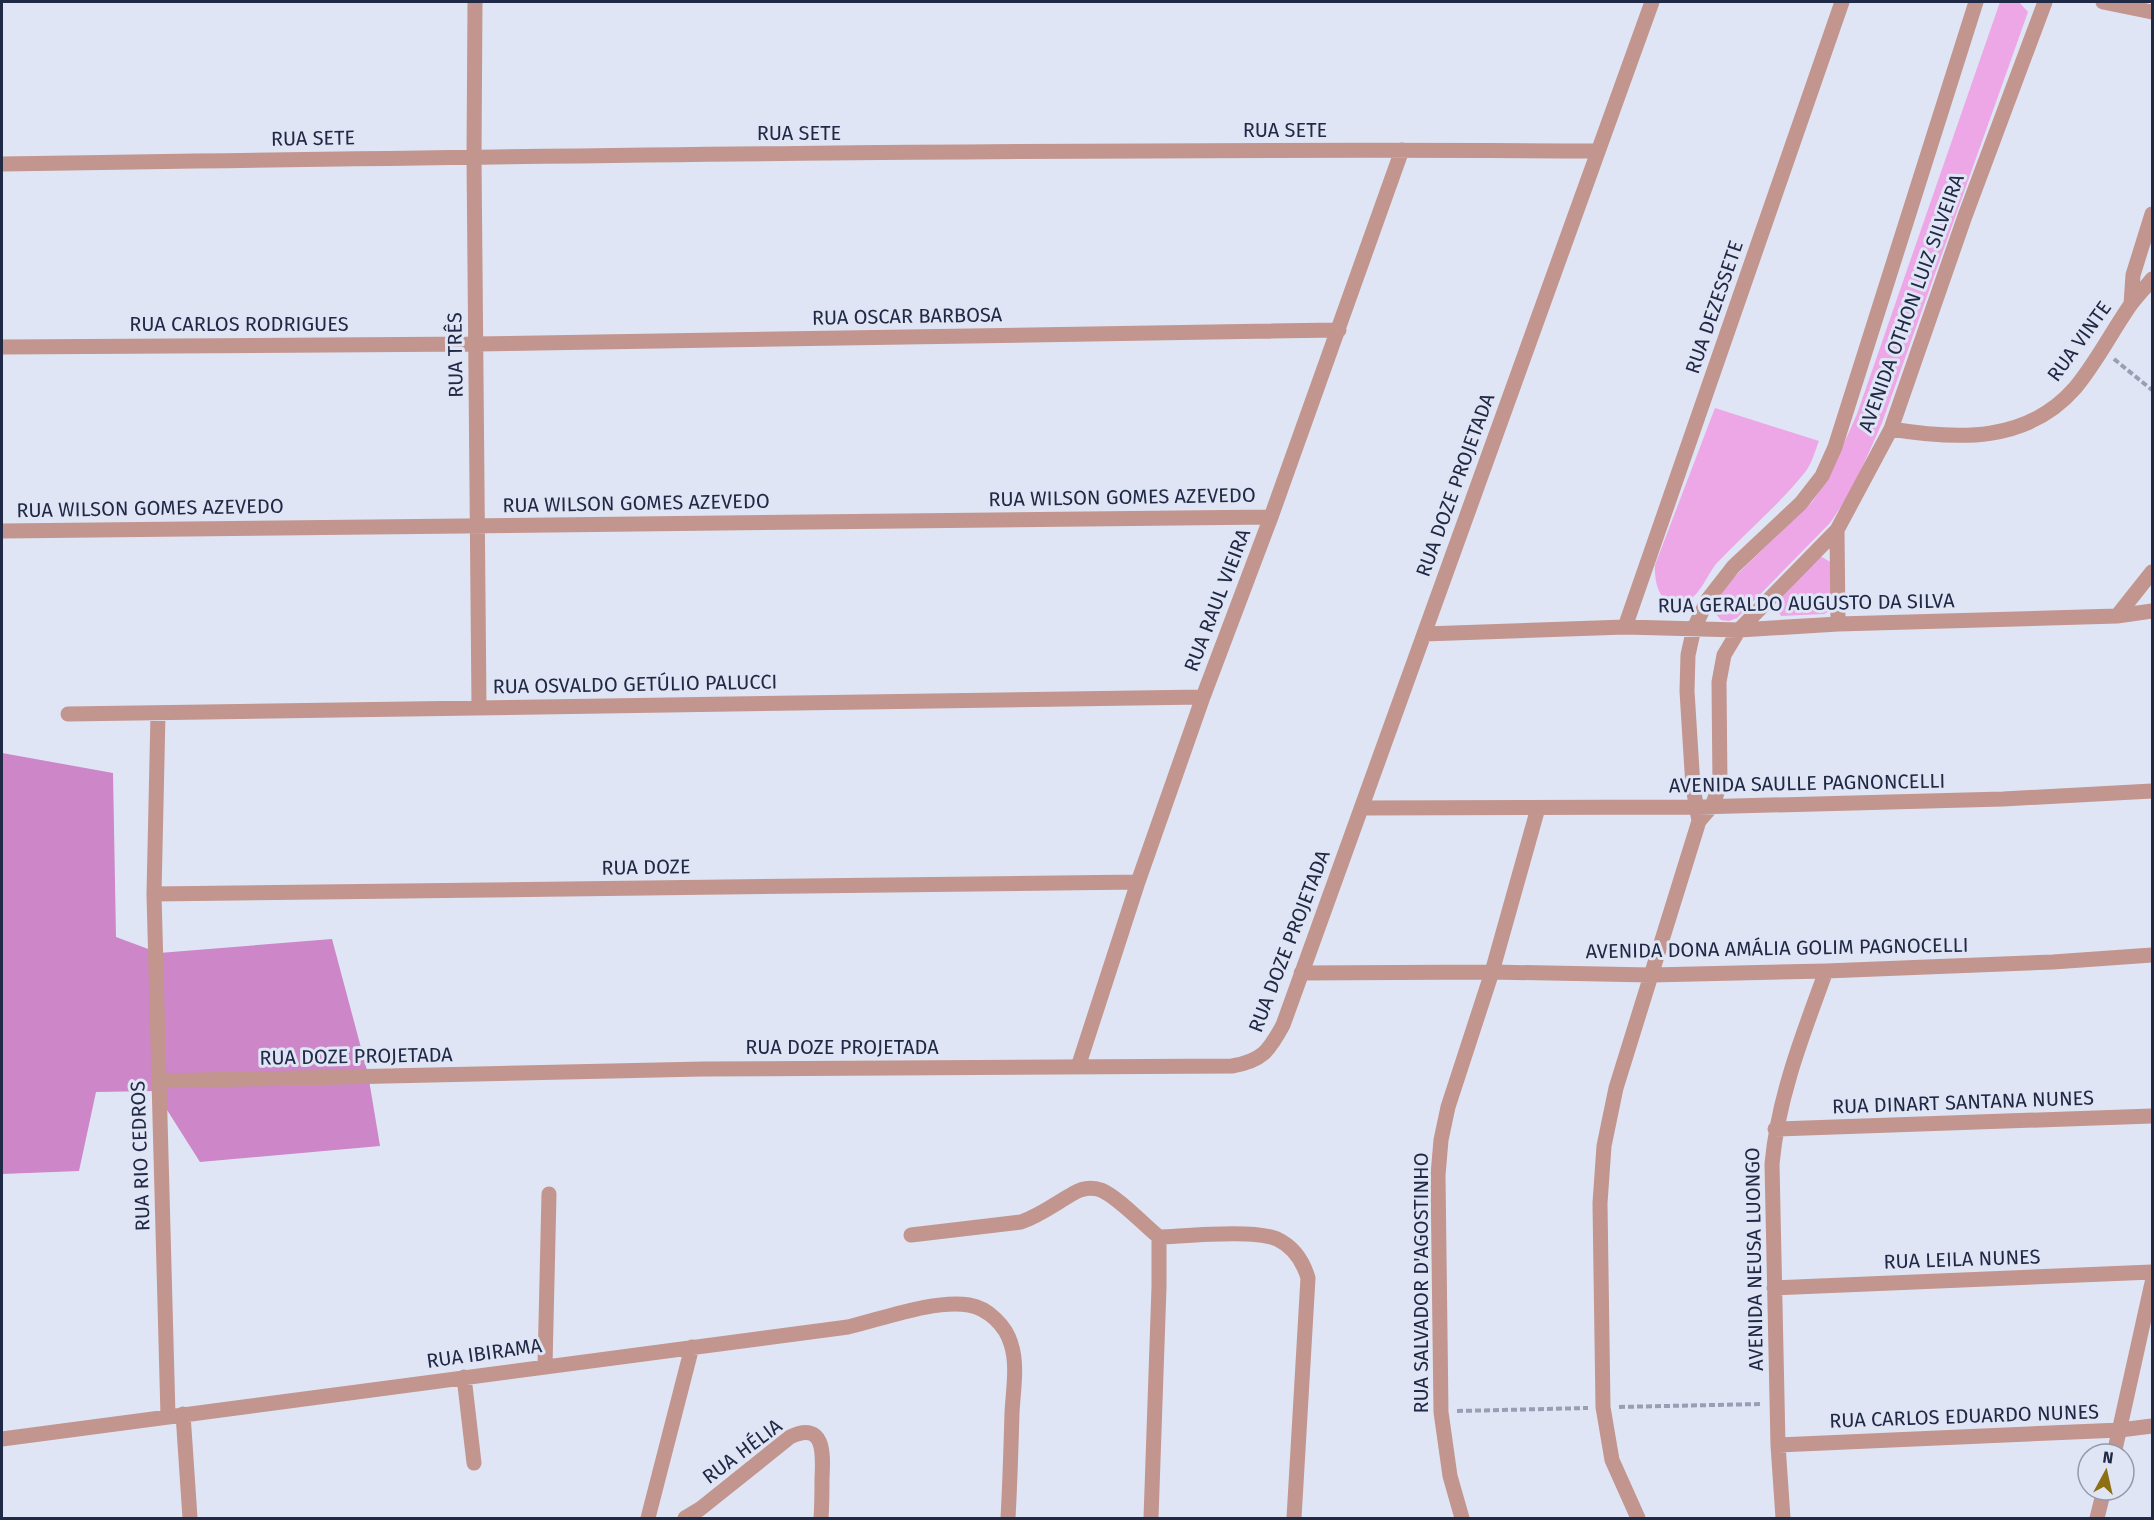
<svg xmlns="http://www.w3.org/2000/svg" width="2154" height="1520" viewBox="0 0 2154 1520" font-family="'Fira Sans',sans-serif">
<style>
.green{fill:#eda7e7}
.forest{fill:#cd86c7}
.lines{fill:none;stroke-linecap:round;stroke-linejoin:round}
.path{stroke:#989fb3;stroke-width:4;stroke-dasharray:6 3;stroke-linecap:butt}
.minor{stroke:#c2958e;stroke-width:15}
.labels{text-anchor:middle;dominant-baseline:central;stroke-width:6;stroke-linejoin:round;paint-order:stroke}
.street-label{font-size:20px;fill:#202946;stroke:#dfe5f4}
</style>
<rect width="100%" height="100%" fill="#dfe5f4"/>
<path class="green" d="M2000,2H2019L2028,12L1882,423L1852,490L1830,523L1737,618L1729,621L1721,620L1715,613V604L1728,583L1812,502L1829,477L1857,414Z
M1715,408L1819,441C1815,451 1812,463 1806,471C1780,504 1745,533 1716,564C1707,575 1701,594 1688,600C1661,612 1654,585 1655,565Z
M1822,557L1832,563L1831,605L1829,611L1824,614L1781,616L1777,609V602L1818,558Z"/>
<path class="forest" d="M2,753L113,773L116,937L159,953L332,939L368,1074L380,1146L200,1162L155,1091L96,1092L79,1171L2,1174Z"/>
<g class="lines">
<path class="path" d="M2114,359L2152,390
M1619,1407L1762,1404
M1457,1411L1588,1408"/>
<path class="minor" d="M475,2L474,157L479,707
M2103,2L2152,12
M2,164C533,156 1065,148 1597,151
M2131,304L2133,275L2152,214
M2,347L476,344L1339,330
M1891,429C1958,440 2027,443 2075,388C2096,363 2111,333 2129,307C2136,297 2145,288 2152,279
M1837,530L1838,624
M2,531L1271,517
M2117,616L2152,572
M1625,627L1842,2
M1424,634L1625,627L1739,630L1838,624L2117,616L2152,611
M68,714L1203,697
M158,714L154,894L168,1416
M1361,808L1697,807L2003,799L2152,791
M1699,821L1693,787L1687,691L1688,655L1694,628L1708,599L1733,567L1801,503L1822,476L1835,447L1976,2
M154,894L1138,882
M1301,973L1492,972L1651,975L1826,971L2053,962L2152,955
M1078,1067L1138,882L1203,697L1271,517L1402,150
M159,1081L703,1069L1232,1066C1262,1061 1269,1051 1283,1025L1652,2
M1775,1129L2152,1116
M911,1235L1021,1222C1041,1215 1056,1203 1074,1193C1082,1188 1092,1187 1101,1190C1118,1197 1144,1225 1159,1237C1186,1236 1254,1229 1277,1239C1294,1247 1303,1261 1308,1278L1294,1518
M1774,1288L2152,1272
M545,1366L549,1194
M464,1377L474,1463
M183,1414L190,1518
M2,1439L848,1327C882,1319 935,1299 969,1305C988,1308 1006,1326 1011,1344C1018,1365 1013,1391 1012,1413C1011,1448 1010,1483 1008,1518
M1778,1445L2120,1430L2152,1426
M2114,1454L2152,1283
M648,1518L692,1347
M685,1518L700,1509L790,1437C826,1420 823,1456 822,1479C822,1492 822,1505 821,1518
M1151,1518L1159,1287V1237
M1462,1518L1450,1476L1441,1412L1438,1175L1441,1140L1448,1107L1492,972L1538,808
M1638,1518L1612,1460L1603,1407L1600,1203L1604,1146L1616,1088L1699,821L1712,806L1720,785L1719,682L1724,655L1739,630L1837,530L1891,429L1965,216L2045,2
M1783,1518L1778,1445L1772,1164C1778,1097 1803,1034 1826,971
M2097,1518L2104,1490"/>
</g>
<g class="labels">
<g class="street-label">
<text x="1285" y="130">RUA SETE</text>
<text x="799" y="133">RUA SETE</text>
<text transform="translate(313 138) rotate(-1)">RUA SETE</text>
<text transform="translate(1911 303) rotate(-70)">AVENIDA OTHON LUIZ SILVEIRA</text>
<text transform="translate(1714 307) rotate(-71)">RUA DEZESSETE</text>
<text transform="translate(907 316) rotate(-1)">RUA OSCAR BARBOSA</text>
<text x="239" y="324">RUA CARLOS RODRIGUES</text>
<text transform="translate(2079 341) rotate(-54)">RUA VINTE</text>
<text transform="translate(455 355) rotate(-91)">RUA TRÊS</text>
<text transform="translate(1455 485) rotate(-70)">RUA DOZE PROJETADA</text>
<text transform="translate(1122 497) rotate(-1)">RUA WILSON GOMES AZEVEDO</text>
<text transform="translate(636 503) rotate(-1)">RUA WILSON GOMES AZEVEDO</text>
<text transform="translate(150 508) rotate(-1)">RUA WILSON GOMES AZEVEDO</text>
<text transform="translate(1217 600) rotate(-69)">RUA RAUL VIEIRA</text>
<text transform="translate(1806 603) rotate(-1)">RUA GERALDO AUGUSTO DA SILVA</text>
<text transform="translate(635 684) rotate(-1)">RUA OSVALDO GETÚLIO PALUCCI</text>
<text transform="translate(1807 783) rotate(-1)">AVENIDA SAULLE PAGNONCELLI</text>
<text transform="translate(646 867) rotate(-1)">RUA DOZE</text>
<text transform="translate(1289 941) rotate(-69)">RUA DOZE PROJETADA</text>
<text transform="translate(1777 948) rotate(-1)">AVENIDA DONA AMÁLIA GOLIM PAGNOCELLI</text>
<text x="842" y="1047">RUA DOZE PROJETADA</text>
<text transform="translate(356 1056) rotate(-1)">RUA DOZE PROJETADA</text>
<text transform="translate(1963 1102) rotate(-2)">RUA DINART SANTANA NUNES</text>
<text transform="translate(140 1156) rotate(-92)">RUA RIO CEDROS</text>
<text transform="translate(1754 1259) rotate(-91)">AVENIDA NEUSA LUONGO</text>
<text transform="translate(1962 1259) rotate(-2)">RUA LEILA NUNES</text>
<text transform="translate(1421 1283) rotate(-90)">RUA SALVADOR D'AGOSTINHO</text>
<text transform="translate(484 1353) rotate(-8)">RUA IBIRAMA</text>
<text transform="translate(1964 1416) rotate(-2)">RUA CARLOS EDUARDO NUNES</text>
<text transform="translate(742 1451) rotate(-37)">RUA HÉLIA</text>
</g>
</g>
<rect width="2154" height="1520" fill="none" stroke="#202946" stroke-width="6"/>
<g transform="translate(2106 1472) rotate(8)"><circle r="28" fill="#dfe5f4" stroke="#939aae" stroke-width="1.5"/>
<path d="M0-4.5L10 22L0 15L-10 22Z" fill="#8d7014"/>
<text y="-9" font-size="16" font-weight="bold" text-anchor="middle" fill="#202946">N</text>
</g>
</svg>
